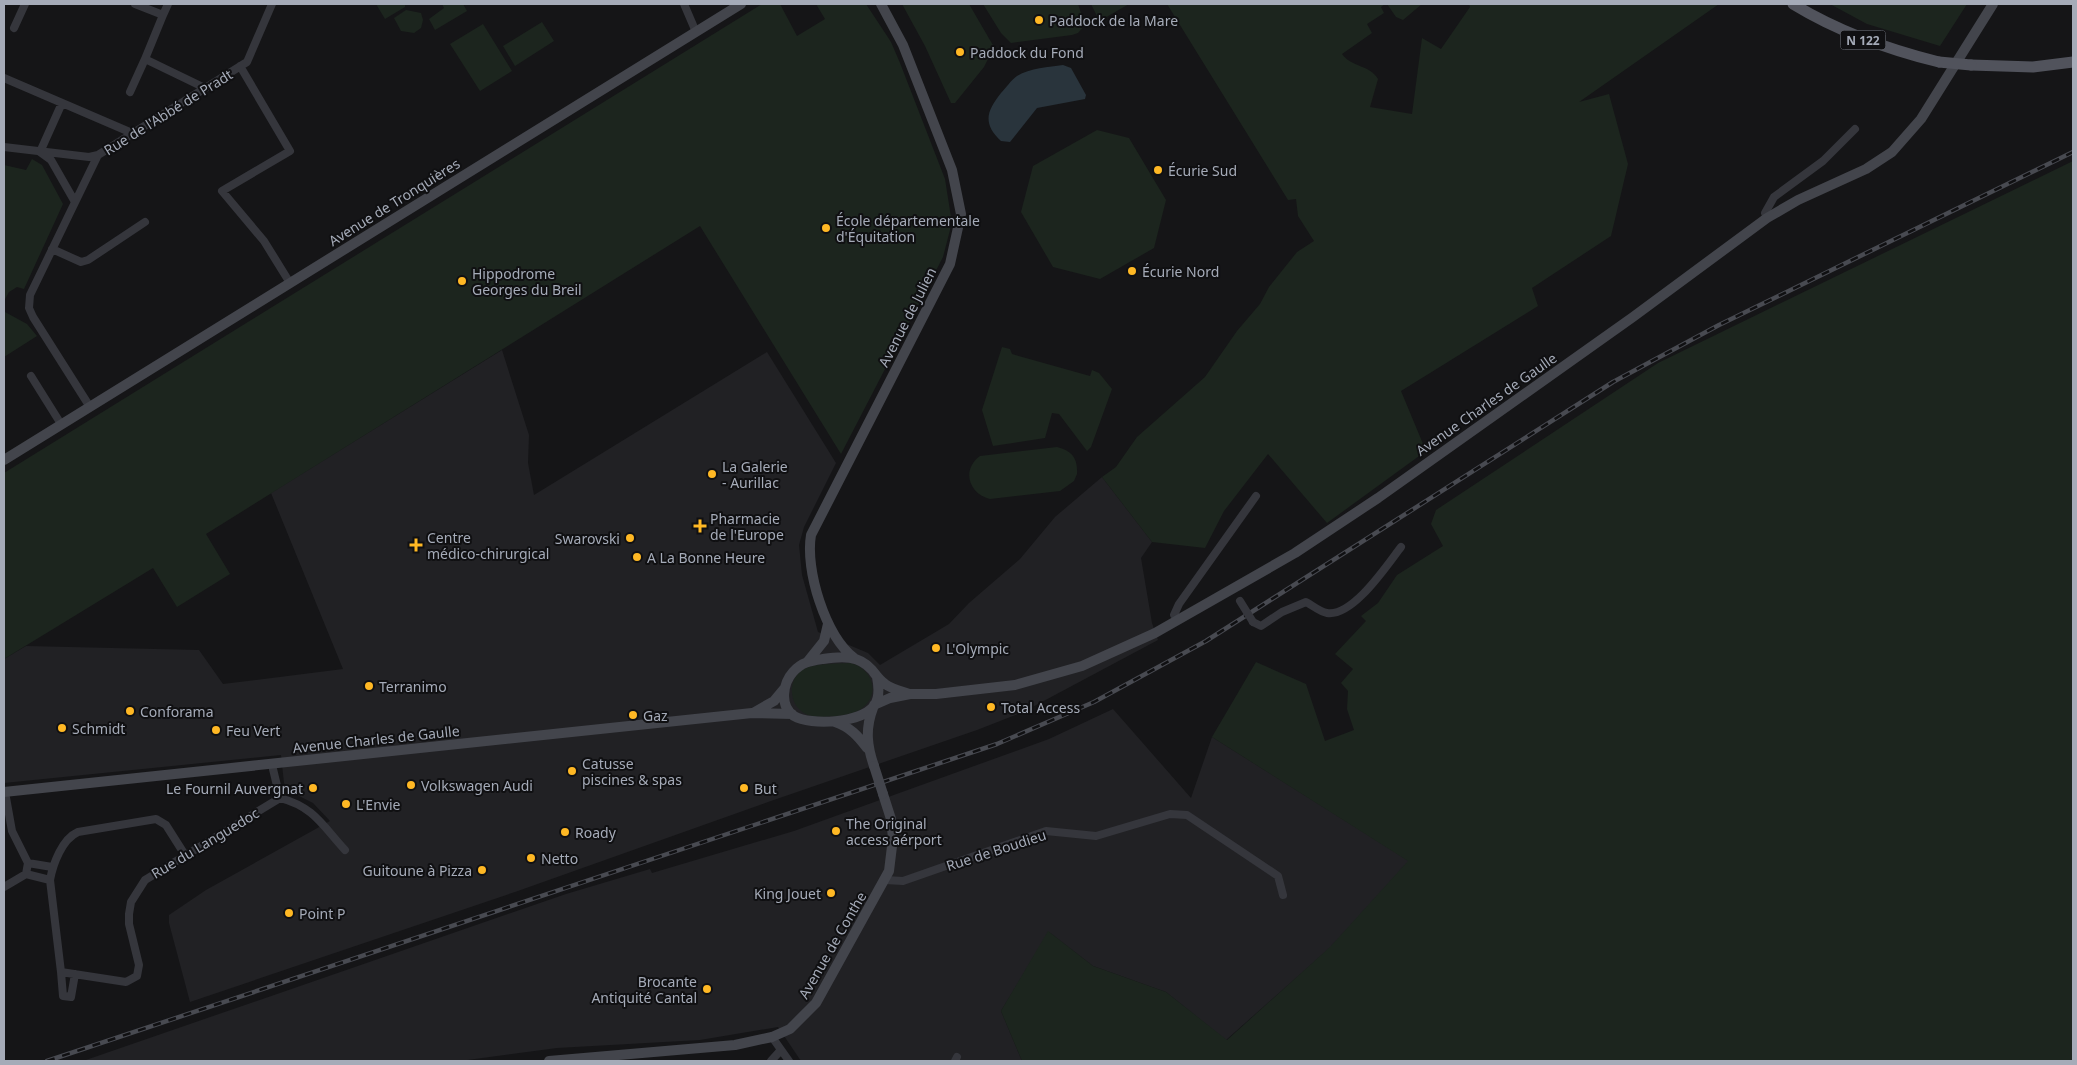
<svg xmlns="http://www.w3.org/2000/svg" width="2077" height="1065" viewBox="0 0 2077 1065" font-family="'Noto Sans',sans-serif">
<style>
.built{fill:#212124}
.green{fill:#1c251e}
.water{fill:#29343c}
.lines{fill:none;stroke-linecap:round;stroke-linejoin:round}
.street{stroke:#35363c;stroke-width:8}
.secondary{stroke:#43454c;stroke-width:10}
.primary{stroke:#51535c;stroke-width:11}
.rail-casing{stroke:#484a51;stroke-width:4.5}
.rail{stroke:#101012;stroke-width:2.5;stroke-dasharray:8;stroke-linecap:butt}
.street-bridge{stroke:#35363c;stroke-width:8}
.secondary-bridge{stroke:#43454c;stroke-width:10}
.primary-bridge{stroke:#51535c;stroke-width:11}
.poi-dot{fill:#ffb824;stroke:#101012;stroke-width:2}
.labels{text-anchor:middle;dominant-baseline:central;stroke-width:4;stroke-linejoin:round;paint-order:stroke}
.shield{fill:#101012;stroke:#787c86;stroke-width:1}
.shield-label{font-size:12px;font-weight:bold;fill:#a5abb8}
.poi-label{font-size:14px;fill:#a5abb8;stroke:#101012;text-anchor:start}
.street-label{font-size:14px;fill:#a5abb8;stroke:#101012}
</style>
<rect width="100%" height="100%" fill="#151517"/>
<path class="built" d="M502,350L529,435L528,463L534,495L767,352L836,463L804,527L799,545L802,575L818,632L868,653L880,665L949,624L969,603L1020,559L1055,517L1102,477L1152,542L1141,558L1152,623L1158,640L1023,712L977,730L768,802L515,892L190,1002L169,923V915L206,890L330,821L313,803L291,792L284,783L281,755L4,783V659L26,646L199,650L223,684L343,669L271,493Z
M1113,709L1191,798L1212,737L1409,861L1331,947L1226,1040L1166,992L1093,966L1049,932L1001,1011L1022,1061H801L778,1027L700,1040L557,1048L460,1061H83L566,894L650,869L652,873L794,831L1049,739Z"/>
<path class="green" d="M376,4H405V7L385,19Z
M442,4H463L467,11L435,30L429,19L444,8Z
M762,4H780L797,36L825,19L816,4H866L891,42L900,63L945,179L951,217L950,230L943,257L841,454L700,226L206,534L230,574L177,607L153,568L4,659V473Z
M902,4H969L994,47L984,67L955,103H951L925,46Z
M983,4H1078L1085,25L1078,33L1072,35L1011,43L1001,33Z
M1091,4H1129L1103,19L1097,16Z
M1167,4H1385L1381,7L1384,13L1367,24L1372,33L1342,54C1351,67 1370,65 1378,79L1370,107L1412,114L1422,38L1441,49L1470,7L1469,4H1719L1579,102L1609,94L1628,164L1611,236L1532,288L1538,306L1401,391L1426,451L1327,523L1268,454L1224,511L1205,548L1152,542L1102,477L1116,467L1137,437L1205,377L1237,331L1260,304L1269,287L1297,252L1314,241L1298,216L1296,199L1288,200Z
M1387,4H1422L1403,20L1396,17Z
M1830,4H1967L1940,46L1867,24Z
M406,10L421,13L423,20L421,28L414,33L401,31L394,18Z
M542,22L554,41L515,66L503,46Z
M483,24L512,71L480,91L450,44Z
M1097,130L1129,138L1166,200L1154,248L1100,279L1053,267L1021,212L1033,166Z
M32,159L42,165L63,204L24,289L17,287L9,292L4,301V165L26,170Z
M2073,161V1061H1022L1001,1011L1048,931L1093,966L1166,992L1227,1040L1330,947L1408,861L1212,737L1256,662L1306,684L1325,741L1354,730L1347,709L1348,691L1341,683L1353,669L1335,654L1366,621L1361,616L1378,603L1397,575L1443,546L1431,524L1436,510L1658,363Z
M4,305L5,312L27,324L37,336L4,357Z
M1002,347L1010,349L1012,354L1090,376L1092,370L1099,373L1112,389L1091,447L1087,451L1059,414L1052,413L1045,438L993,446L982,410Z
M1057,447C1072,451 1078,458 1077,474L1074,481L1060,491L990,499C969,494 961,470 980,456Z
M850,663C872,668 882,694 861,709C851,716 825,718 812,716C790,712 784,681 804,669C816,663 836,664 850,663Z"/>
<path class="water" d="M1063,65L1071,68L1086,95L1085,99L1037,108L1010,142L1001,141C982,123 987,111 1001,93C1006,88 1011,80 1017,76C1030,68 1049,67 1063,65Z"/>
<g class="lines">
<path class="street" d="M135,4L163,15L145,59L205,88
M684,4L696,32
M163,15L168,4
M14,28L25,4
M240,66L290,151L222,191L264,241L290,283
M4,78L132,133
M130,92L145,59
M62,103L40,152L51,160L75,202
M4,147L89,157L98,155
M1767,218L1765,213L1774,197L1823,161L1855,129
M52,249L81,262L88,260L145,222
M31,376L61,424
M90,407L33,317L29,308L30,295L98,155L247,62L272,4
M1178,620L1174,615L1179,604L1256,496
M1253,622L1261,626L1282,612L1306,602C1312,605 1320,612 1327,613C1353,617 1387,565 1401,547
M5,792L12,831L28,863L26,874
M280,798C314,807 322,825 345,850
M185,855L166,825L156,819L78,832C62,839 53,864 50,880L61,972L126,982L137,976L139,965L129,924V914L131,902L145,880L280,798L272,765
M28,863L52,867
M885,880L903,881L1046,831L1096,836L1170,814L1187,815L1278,876L1283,895
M4,887L26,874L50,880
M61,972L63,996L71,997L75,974
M772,1037L789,1061
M771,1061L780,1051
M955,1061L957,1057"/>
<path class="secondary" d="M4,460L741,4
M854,658C825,635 805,570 811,535L950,264L961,214L952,170L903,45L881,4
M808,661L824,641L828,624
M877,677C879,687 880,698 874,706C861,723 811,726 794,716C779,706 783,683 793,672C802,662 810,661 823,659C842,656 859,655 872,670C876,675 879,680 885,684C892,689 901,691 909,694
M874,705L890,698L910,694H936L1015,685L1082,666L1155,633L1295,553L1378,498L1633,317L1767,218L1798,200L1866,169L1892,152L1921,119L1993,4
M873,708C865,729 867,746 874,766
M753,713L774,701L784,689
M835,722C850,727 858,736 867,748
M4,792L752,713L792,714
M549,1061L735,1045L772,1037L790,1029L816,1003L889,871L893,838L891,819L883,794"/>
<path class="primary" d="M1793,4C1839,32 1886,49 1939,62
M1971,65L2033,67L2073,62"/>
<defs>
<path id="rail" d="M47,1061L997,744L1094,702L1206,641L1613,382L1719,325L2073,152"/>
</defs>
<use href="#rail" class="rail-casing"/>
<use href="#rail" class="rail"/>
<path class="street-bridge" d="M1240,601L1253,622"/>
<path class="secondary-bridge" d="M874,766L883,794"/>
<path class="primary-bridge" d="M1939,62L1971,65"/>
</g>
<g class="poi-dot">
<circle cx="1039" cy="20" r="5"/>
<circle cx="960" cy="52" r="5"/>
<circle cx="1158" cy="170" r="5"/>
<circle cx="826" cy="228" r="5"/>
<circle cx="1132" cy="271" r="5"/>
<circle cx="462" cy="281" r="5"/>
<circle cx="712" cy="474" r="5"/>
<path d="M697.5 518.5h5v5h5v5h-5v5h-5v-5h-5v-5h5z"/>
<circle cx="630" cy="538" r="5"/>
<path d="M413.5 537.5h5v5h5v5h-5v5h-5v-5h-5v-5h5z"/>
<circle cx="637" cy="557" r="5"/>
<circle cx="936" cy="648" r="5"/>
<circle cx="369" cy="686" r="5"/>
<circle cx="991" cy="707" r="5"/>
<circle cx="130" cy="711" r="5"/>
<circle cx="633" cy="715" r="5"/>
<circle cx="62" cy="728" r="5"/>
<circle cx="216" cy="730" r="5"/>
<circle cx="572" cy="771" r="5"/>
<circle cx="411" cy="785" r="5"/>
<circle cx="313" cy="788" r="5"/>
<circle cx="744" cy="788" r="5"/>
<circle cx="346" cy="804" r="5"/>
<circle cx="836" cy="831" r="5"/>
<circle cx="565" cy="832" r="5"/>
<circle cx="531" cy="858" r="5"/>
<circle cx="482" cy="870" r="5"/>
<circle cx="831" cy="893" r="5"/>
<circle cx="289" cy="913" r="5"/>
<circle cx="707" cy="989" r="5"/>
</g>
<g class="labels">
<rect class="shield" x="1840.5" y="30.5" width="45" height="19" rx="4"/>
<g class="shield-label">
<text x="1863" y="40">N 122</text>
</g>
<g class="poi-label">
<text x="1049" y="20">Paddock de la Mare</text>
<text x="970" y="52">Paddock du Fond</text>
<text x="1168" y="170">Écurie Sud</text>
<text x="836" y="220">École départementale<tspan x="836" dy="16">d'Équitation</tspan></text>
<text x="1142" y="271">Écurie Nord</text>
<text x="472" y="273">Hippodrome<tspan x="472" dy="16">Georges du Breil</tspan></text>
<text x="722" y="466">La Galerie<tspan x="722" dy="16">- Aurillac</tspan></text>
<text x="710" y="518">Pharmacie<tspan x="710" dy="16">de l'Europe</tspan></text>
<text x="427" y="537">Centre<tspan x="427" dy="16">médico-chirurgical</tspan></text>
<text x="620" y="538" text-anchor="end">Swarovski</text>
<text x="647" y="557">A La Bonne Heure</text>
<text x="946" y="648">L'Olympic</text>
<text x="379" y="686">Terranimo</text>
<text x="1001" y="707">Total Access</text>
<text x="140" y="711">Conforama</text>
<text x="643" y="715">Gaz</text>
<text x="72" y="728">Schmidt</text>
<text x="226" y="730">Feu Vert</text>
<text x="582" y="763">Catusse<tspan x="582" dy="16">piscines &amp; spas</tspan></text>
<text x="421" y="785">Volkswagen Audi</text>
<text x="303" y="788" text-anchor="end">Le Fournil Auvergnat</text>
<text x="754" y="788">But</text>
<text x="356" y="804">L'Envie</text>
<text x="846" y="823">The Original<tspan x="846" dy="16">access aérport</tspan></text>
<text x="575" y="832">Roady</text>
<text x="541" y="858">Netto</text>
<text x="472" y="870" text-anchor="end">Guitoune à Pizza</text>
<text x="821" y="893" text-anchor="end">King Jouet</text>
<text x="299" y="913">Point P</text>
<text x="697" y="981" text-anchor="end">Brocante<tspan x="697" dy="16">Antiquité Cantal</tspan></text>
</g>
<g class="street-label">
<text transform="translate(168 112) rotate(-32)">Rue de l'Abbé de Pradt</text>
<text transform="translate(394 202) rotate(-32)">Avenue de Tronquières</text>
<text transform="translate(907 317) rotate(-63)">Avenue de Julien</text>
<text transform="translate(1486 404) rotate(-35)">Avenue Charles de Gaulle</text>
<text transform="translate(376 739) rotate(-6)">Avenue Charles de Gaulle</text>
<text transform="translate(205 843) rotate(-31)">Rue du Languedoc</text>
<text transform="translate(996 850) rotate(-18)">Rue de Boudieu</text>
<text transform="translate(832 945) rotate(-60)">Avenue de Conthe</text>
</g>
</g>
<rect width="2077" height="1065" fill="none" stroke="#a5abb8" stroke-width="10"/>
</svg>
